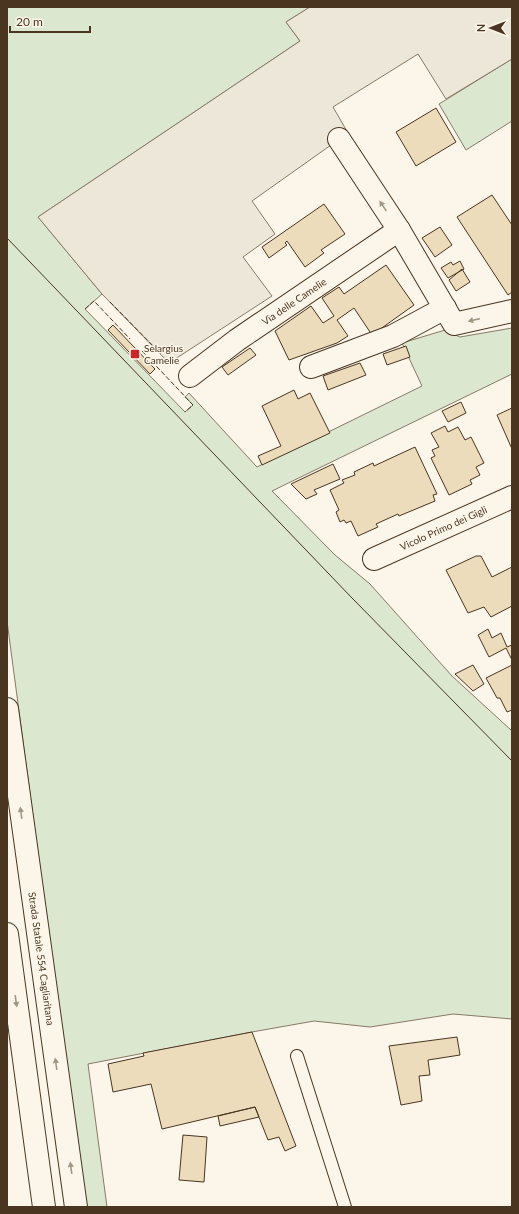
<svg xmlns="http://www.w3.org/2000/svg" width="519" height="1214" viewBox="0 0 519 1214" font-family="Lato,sans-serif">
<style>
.green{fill:#dce7d0;stroke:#887966}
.parking{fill:#ede7d9;stroke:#887966}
.building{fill:#ecdcbc;stroke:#4a3520}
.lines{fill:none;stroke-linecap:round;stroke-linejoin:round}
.lane-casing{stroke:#4a3520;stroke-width:14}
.street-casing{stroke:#4a3520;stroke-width:24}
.primary-casing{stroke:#4a3520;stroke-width:24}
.lane{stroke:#fbf6e9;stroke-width:12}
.street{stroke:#fbf6e9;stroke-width:22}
.primary{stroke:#fbf6e9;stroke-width:22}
.tram{stroke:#4a3520;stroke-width:1}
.fence{stroke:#4a3520;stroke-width:1;stroke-dasharray:5 2;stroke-linecap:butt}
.oneway{fill:#a29684}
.poi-dot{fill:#c62828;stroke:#fbf6e9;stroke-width:1.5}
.labels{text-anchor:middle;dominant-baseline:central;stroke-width:3;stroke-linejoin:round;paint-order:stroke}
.street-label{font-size:10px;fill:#4a3520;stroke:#fbf6e9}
.poi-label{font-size:10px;fill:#4a3520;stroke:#fbf6e9;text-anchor:start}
</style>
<rect width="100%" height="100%" fill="#fbf6e9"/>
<path class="green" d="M7,7H310L286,22L300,41L38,217L102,294L85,309L185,412L193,405L185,397L189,393L257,467L422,386L402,343L445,330L460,337L512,328V374L272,491L335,555L370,584L452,676L512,731V1019L453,1014L370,1027L314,1021L252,1032L88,1064L107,1207H85L7,621Z
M512,59V121L466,150L439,104Z"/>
<path class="parking" d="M310,7H512V59L446,99L418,54L333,107L348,133L252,201L275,234L243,257L272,296L169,363L102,294L38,217L300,41L286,22Z"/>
<path class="building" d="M436,108L456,142L416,166L396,132Z
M492,195L512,225V292L508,295L457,217Z
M324,204L345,234L321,250L324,253L305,267L287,241L285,243L287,245L269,258L262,247Z
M440,227L452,245L435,257L422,238Z
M460,261L464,269L448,278L441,268L451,262L453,265Z
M386,265L414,305L372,335L354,308L337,320L348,336L337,343L289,360L275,331L311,306L323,323L334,316L322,298L339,287L344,294Z
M462,269L470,282L456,291L449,280Z
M113,325L155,369L150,374L108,330Z
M406,346L410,357L387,365L383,354Z
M250,348L256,355L228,375L222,367Z
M360,363L366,375L328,390L323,376Z
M294,390L298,399L310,393L330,433L262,465L258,456L281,446L262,406Z
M461,402L466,413L448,422L442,411Z
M512,408V449L497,415Z
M445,426L448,432L458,427L465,440L471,437L484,463L476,467L480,475L470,480L472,484L449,495L431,458L435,456L432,450L439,447L431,433Z
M415,447L437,494L433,495L435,501L399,516L398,514L376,524L378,527L358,536L351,521L346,523L344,520L340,522L336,512L339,510L330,490L344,483L342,480L355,475L354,472L373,463L374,466Z
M333,464L340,479L314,490L317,494L306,499L291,484Z
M476,556H481L492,577L512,567V606L491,617L484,607L468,613L446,570Z
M488,629L492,638L501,633L507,647L512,645V660L506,648L489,657L478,635Z
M473,665L484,684L473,691L455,674Z
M512,665V710L507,712L500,698H497L486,678Z
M252,1032L296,1146L285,1151L279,1137L268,1140L255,1107L162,1129L151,1084L113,1092L108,1064L144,1056L143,1053Z
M457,1037L460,1055L428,1060L430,1075L419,1076L422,1101L401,1105L389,1046Z
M255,1107L259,1117L220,1126L218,1116Z
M183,1135L207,1137L204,1182L179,1180Z"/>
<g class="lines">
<defs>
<path id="lane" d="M297,1056L345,1207"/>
<g id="street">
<path d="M339,139L399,230L454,324L512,311"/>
<path d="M311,367L393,336L445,308"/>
<path id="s1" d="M190,376L237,340L399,230"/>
<path id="s2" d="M374,559L512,497"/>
</g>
<g id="primary">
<path id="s3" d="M7,709L76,1207"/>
<path d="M7,934L44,1207"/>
</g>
</defs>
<use href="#lane" class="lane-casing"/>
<use href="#street" class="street-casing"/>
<use href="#primary" class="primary-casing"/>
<use href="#lane" class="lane"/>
<use href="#street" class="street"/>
<use href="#primary" class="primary"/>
<path class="tram" d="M7,238L352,598L512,761"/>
<path class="fence" d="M110,302L161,354
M85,309L94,301L130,339
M142,351L193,405L185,412"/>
</g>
<defs><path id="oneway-solid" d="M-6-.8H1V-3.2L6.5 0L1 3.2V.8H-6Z"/></defs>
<g class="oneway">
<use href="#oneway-solid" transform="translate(383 206) rotate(-124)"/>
<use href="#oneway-solid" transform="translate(474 320) rotate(167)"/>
<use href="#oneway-solid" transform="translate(21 813) rotate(-98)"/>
<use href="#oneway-solid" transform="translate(16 1001) rotate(82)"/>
<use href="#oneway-solid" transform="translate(56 1064) rotate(-98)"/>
<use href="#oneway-solid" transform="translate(71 1168) rotate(-98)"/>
</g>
<rect class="poi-dot" x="130" y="349" width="10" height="10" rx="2"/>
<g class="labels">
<g class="street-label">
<text stroke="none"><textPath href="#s1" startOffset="128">Via delle Camelie</textPath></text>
<text stroke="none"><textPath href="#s2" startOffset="76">Vicolo Primo dei Gigli</textPath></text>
<text stroke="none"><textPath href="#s3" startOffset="252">Strada Statale 554 Cagliaritana</textPath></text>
</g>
<g class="poi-label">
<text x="144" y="348">Selargius<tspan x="144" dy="12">Camelie</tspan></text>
</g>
</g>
<rect width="519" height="1214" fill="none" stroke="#4a3520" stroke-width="16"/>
<g transform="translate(491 28) rotate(270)" stroke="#fbf6e9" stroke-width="3" paint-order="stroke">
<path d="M0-3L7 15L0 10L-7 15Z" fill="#4a3520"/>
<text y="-6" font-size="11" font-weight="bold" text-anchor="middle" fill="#4a3520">N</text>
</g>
<path d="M10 26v6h80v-6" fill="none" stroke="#4a3520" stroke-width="2"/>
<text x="16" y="26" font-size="12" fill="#4a3520" stroke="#fbf6e9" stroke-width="3" paint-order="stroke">20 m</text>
</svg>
